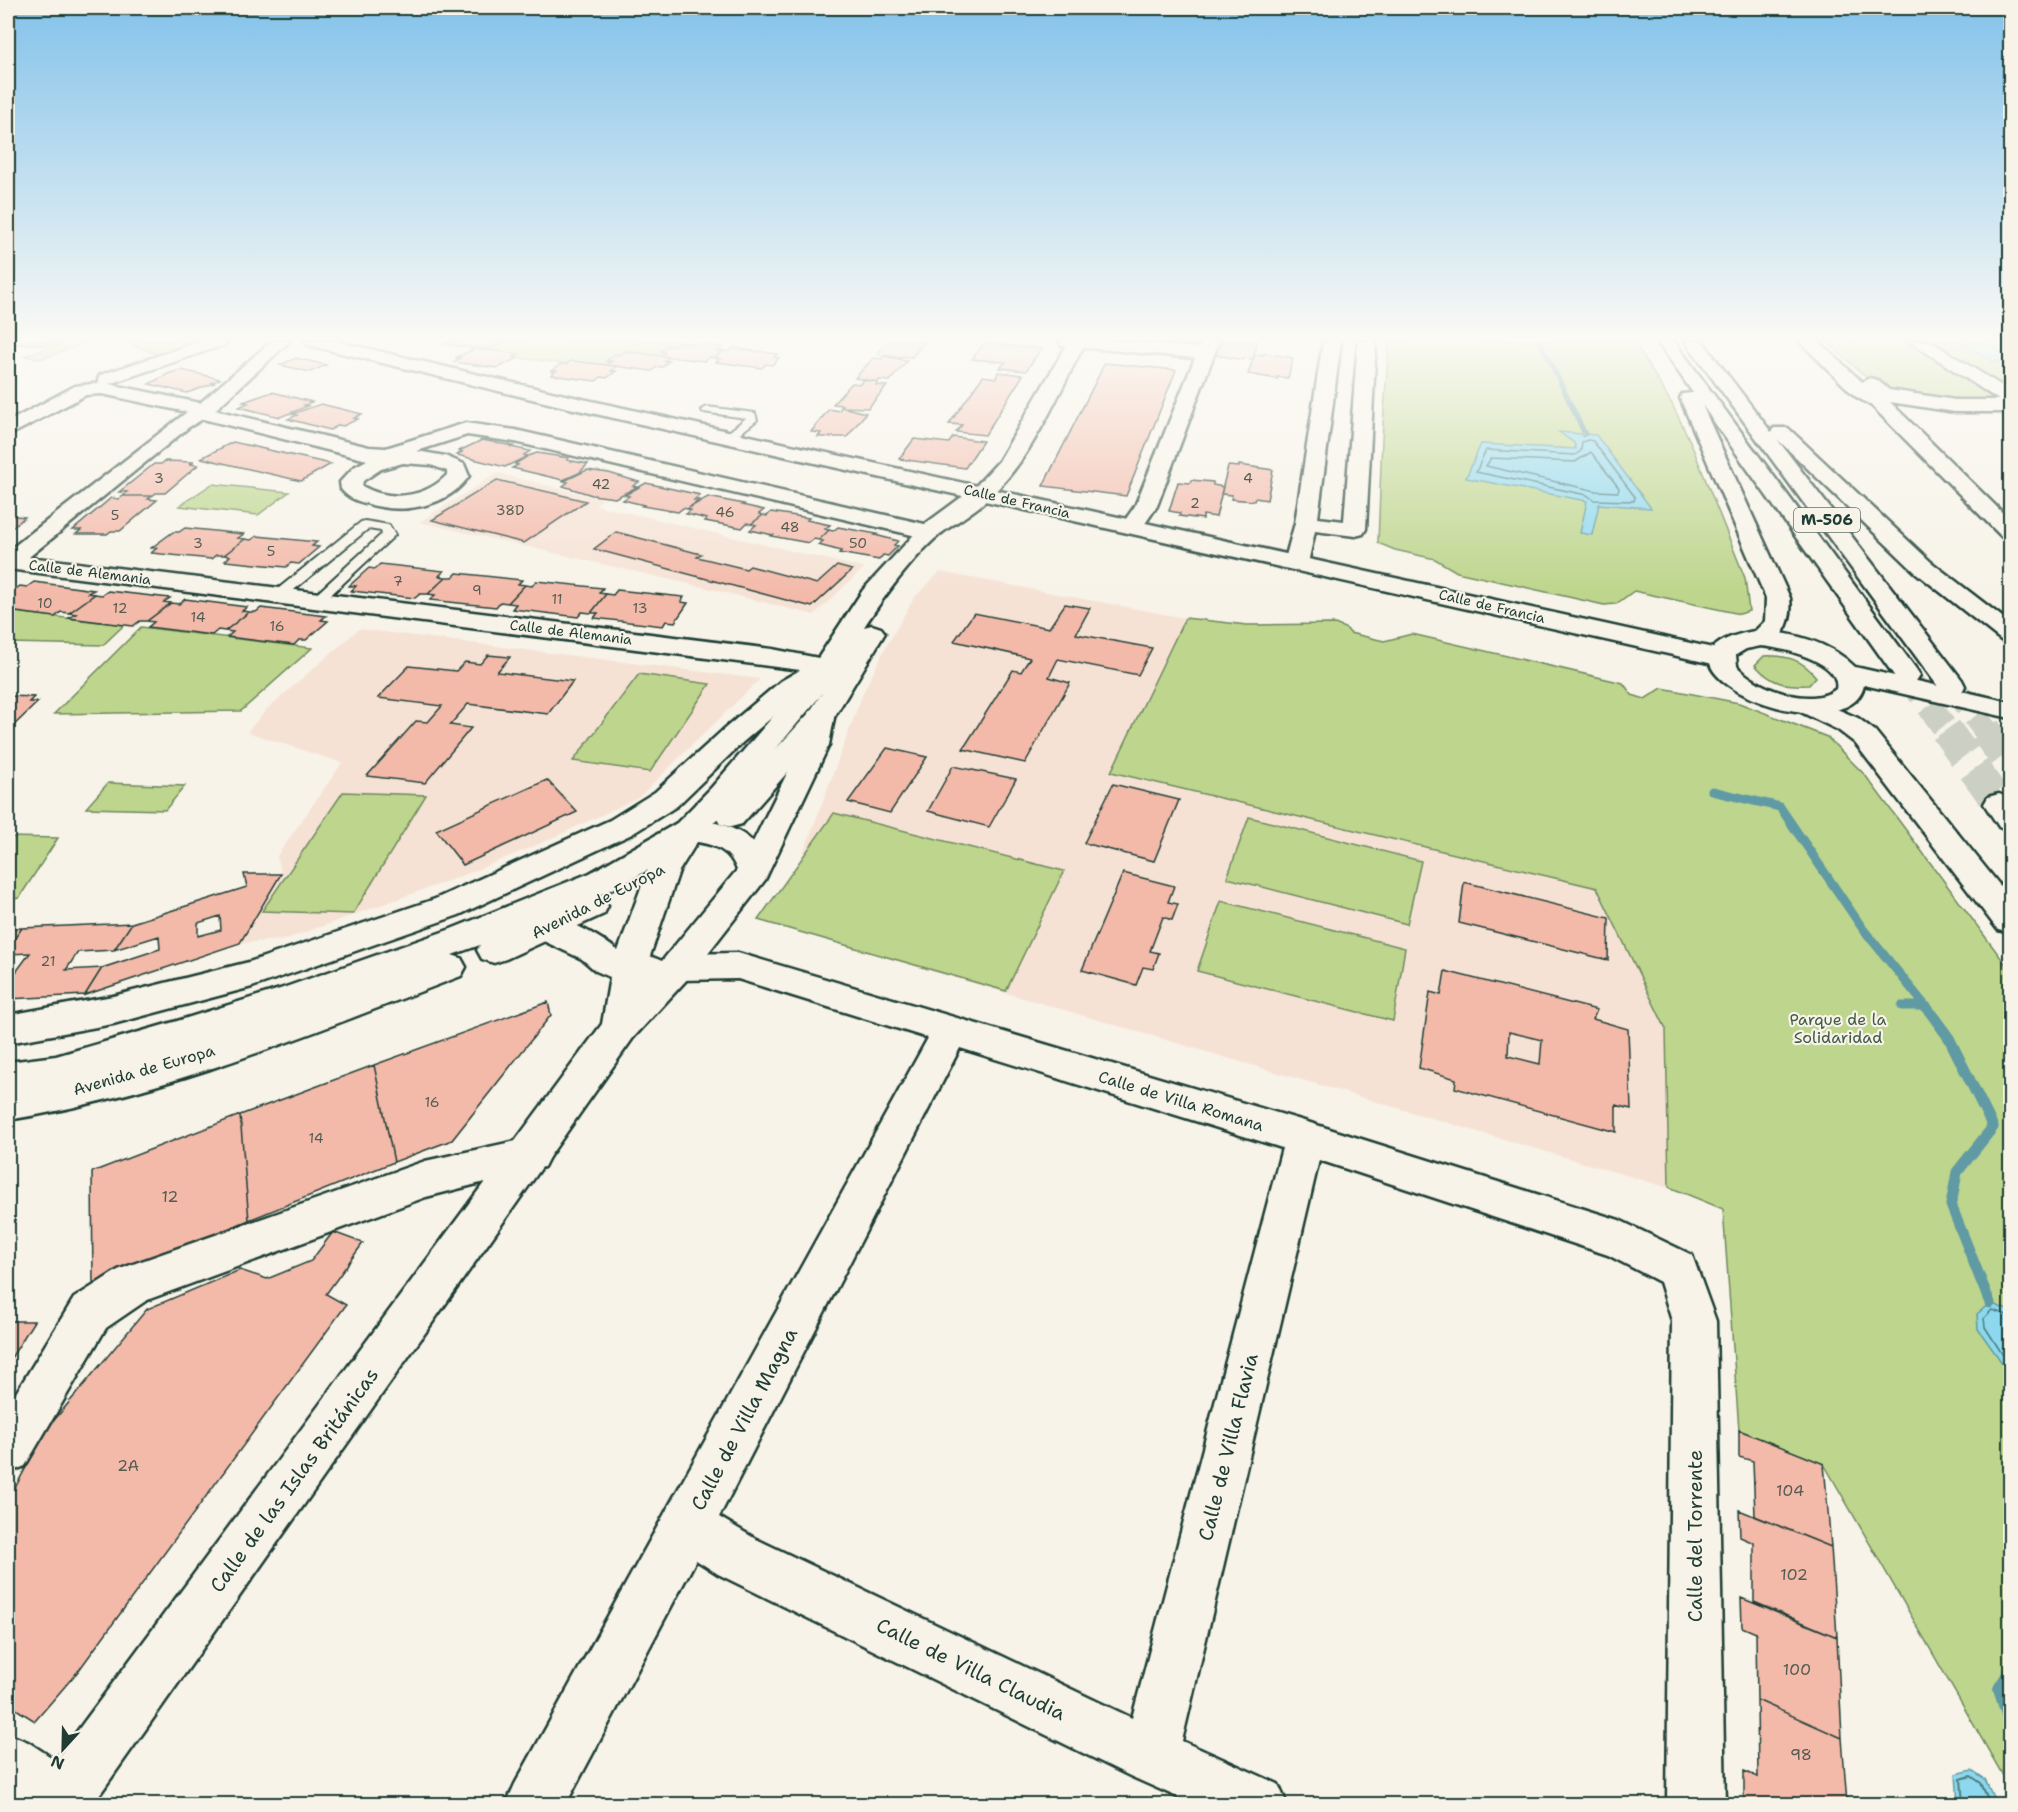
<svg xmlns="http://www.w3.org/2000/svg" width="2018" height="1812" viewBox="0 0 2018 1812" font-family="'Shantell Sans',sans-serif">
<style>
.built{fill:#f6e2d5}
.green{fill:#bdd58c;stroke:#6e8960;stroke-width:1.5}
.water{fill:#8dd8ee;stroke:#619aa4;stroke-width:1.5}
.lines{fill:none;stroke-linecap:round;stroke-linejoin:round}
.shore-far1{stroke:#4b7b7e;stroke-width:1.5}
.shore{stroke:#4b7b7e;stroke-width:2}
.stream-far3{stroke:#619aa4;stroke-width:5}
.stream-far2{stroke:#619aa4;stroke-width:9}
.stream-far1{stroke:#619aa4;stroke-width:11}
.stream{stroke:#619aa4;stroke-width:14}
.building{fill:#f3baaa;stroke:#1f3d34;stroke-width:1.5;fill-rule:evenodd}
.highway-tunnel-far1{stroke:#cccfc4;stroke-width:25;stroke-dasharray:25 13;stroke-linecap:butt}
.highway-tunnel{stroke:#cccfc4;stroke-width:32;stroke-dasharray:32 16;stroke-linecap:butt}
.lane-casing{stroke:#1f3d34;stroke-width:4}
.street-casing{stroke:#1f3d34;stroke-width:5}
.secondary-casing{stroke:#1f3d34;stroke-width:5}
.primary-casing{stroke:#1f3d34;stroke-width:5}
.highway-casing{stroke:#1f3d34;stroke-width:5}
.lane{fill:#f7f3e8;fill-rule:evenodd}
.street{fill:#f7f3e8;fill-rule:evenodd}
.secondary{fill:#f7f3e8;fill-rule:evenodd}
.primary{fill:#f7f3e8;fill-rule:evenodd}
.highway{fill:#f7f3e8;fill-rule:evenodd}
.labels{text-anchor:middle;dominant-baseline:central;stroke-width:4.5;stroke-linejoin:round;paint-order:stroke}
.number-label{font-size:14px;fill:#545c52}
.far-street-label{font-size:14px;fill:#1f3d34;stroke:#f7f3e8}
.shield{fill:#f7f3e8;stroke:#60746a;stroke-width:1.5}
.shield-label{font-size:15px;font-weight:bold;fill:#1f3d34}
.street-label{font-size:16px;fill:#1f3d34;stroke:#f7f3e8}
.park-label{font-size:16px;fill:#3f5b46;stroke:#f7f3e8}
.near-number-label{font-size:16px;fill:#545c52}
.near-street-label{font-size:20px;fill:#1f3d34;stroke:#f7f3e8}
</style>
<rect width="100%" height="100%" fill="#f7f3e8"/>
<filter id="ink" filterUnits="userSpaceOnUse"><feTurbulence type="fractalNoise" baseFrequency=".0167" numOctaves="2"/><feDisplacementMap in="SourceGraphic" scale="12" xChannelSelector="R" yChannelSelector="G"/><feConvolveMatrix kernelMatrix="1 2 1 2 8 2 1 2 1" color-interpolation-filters="sRGB"/></filter>
<g filter="url(#ink)">
<path class="built" d="M497,473L603,499L595,505L864,568L814,615L711,589L419,522Z
M940,572L1185,618L1111,772L1597,888L1666,1029L1669,1188L758,920L802,857L863,693L887,645L914,598Z
M359,629L760,679L638,798L537,845L459,877L284,940L240,943L281,874L277,856L342,763L247,732L267,709Z"/>
<path class="green" d="M70,341H92L40,359L24,356Z
M120,341H201L160,355Z
M506,341H667L678,342L673,346L668,345L661,351L665,352L660,356L625,351L608,361H612L606,365L572,361L567,364L513,357L518,354L486,350Z
M1389,341H1634L1672,404L1690,441L1745,578L1749,611L1740,614L1634,591L1616,604L1604,605L1457,572L1435,559L1395,550L1378,543L1382,439Z
M1826,341H1915L2010,401V404H1953L1884,393Z
M1918,341H2010V399Z
M212,484L289,492L258,515L179,506Z
M8,611L124,625L103,645L8,643Z
M1185,618L1247,625L1335,624L1347,629L1350,633L1384,641L1412,634L1623,683L1632,695L1645,699L1662,688L1739,703L1827,737L1865,775L2010,970V1788L1824,1464L1739,1430L1723,1209L1669,1187L1666,1029L1597,888L1111,772Z
M141,627L312,648L241,711L54,714Z
M1764,656C1786,655 1802,659 1816,677L1809,685C1784,686 1772,684 1755,665Z
M639,674L710,684L650,772L573,761Z
M108,783L185,786L165,810L86,808Z
M343,792L426,795L353,914L262,911Z
M834,813L1064,871L1006,991L758,920Z
M1249,817L1421,861L1407,924L1227,878Z
M8,837L58,838L19,898L8,900Z
M1221,901L1405,948L1393,1021L1197,971Z"/>
<path class="water" d="M1986,343L2010,357V361H1991L1962,344Z
M1559,432L1581,434L1583,437L1585,434L1596,435L1651,508L1599,504L1592,535L1580,533L1587,501L1466,478L1481,444L1576,449L1574,443Z
M1990,1303L2010,1311V1374L1978,1329L1977,1314Z
M1972,1770L1985,1779L1996,1804H1958L1956,1774Z"/>
<g class="lines">
<path class="shore-far1" d="M1588,440L1593,441L1635,497L1634,501L1594,500L1587,495L1476,472L1486,450L1575,455L1581,451L1582,442Z
M1591,452L1619,488L1618,492L1596,491L1486,466L1491,458L1575,462Z
M2008,1363L1985,1327L1984,1318L1992,1310L2010,1316"/>
<path class="shore" d="M2007,1361L2010,1365
M1963,1804L1961,1779L1971,1776L1981,1783L1990,1804"/>
<path class="stream-far3" d="M1540,341L1585,434"/>
<path class="stream-far2" d="M1712,791L1780,807L1863,929L1928,1009
M1902,1006H1926"/>
<path class="stream-far1" d="M1927,1008L1949,1038L1993,1127L1957,1172L1951,1205L1990,1303"/>
<path class="stream" d="M2010,1673L2000,1689L2010,1720"/>
</g>
<path class="building" d="M8,341H64L58,345L8,344Z
M447,341H506L486,350L444,344L449,341Z
M888,341H925L912,357L901,356V358L877,354Z
M1221,341H1258L1253,359L1244,358L1243,360L1216,355Z
M678,342L722,347L717,351H723L715,358L710,357L705,361L660,356L665,352L660,351L668,345L673,346Z
M984,343L1041,349L1026,371L1000,368L1006,362L972,359Z
M476,348L519,354L513,357L518,358L498,368L454,362L460,358H455Z
M733,348L778,354L774,357L779,358L772,365L766,364L762,368L716,362L720,359L715,358L723,351L728,352Z
M625,351L669,357L664,361H669L662,367H657L652,371L606,365L612,361H606L615,354L620,355Z
M1264,353L1293,358L1288,378L1277,377V379L1248,374L1255,354L1263,355Z
M884,356L907,361L890,381L879,380L878,382L855,378L873,358L882,359Z
M296,358L326,365L310,372L280,365Z
M571,361L617,366L611,371H616L607,378L601,377L596,381L551,375L556,371H551L561,364H567Z
M1105,363L1176,370L1126,496L1043,486Z
M182,370L220,379L211,383H215L187,393L149,384L170,373Z
M998,372L1023,375L985,435L956,432L962,425L949,424L983,376L996,378Z
M863,380L878,382L876,385L887,386L868,408L841,407L843,405L833,404L852,383L860,384Z
M272,392L312,402L304,405L308,406L280,417L239,407L248,403L243,402Z
M321,404L362,414L354,418L358,419L343,426L339,425L330,430L288,419L297,415L292,414Z
M841,407L866,413L847,437H818L821,433L811,432L829,409L839,411Z
M953,437L983,441L965,468L899,459L914,439L949,443Z
M482,440L513,446L511,447L530,451L524,455L528,456L505,467L457,455L462,452L459,451Z
M233,442L331,464L301,481L201,458Z
M537,453L569,458L567,460L588,464L579,473L563,480L512,468L518,465L515,464L528,456Z
M165,461L194,462L190,464L198,465L165,493H156L152,496H123L127,492H119L154,464H161Z
M1239,465L1273,470L1267,500L1255,498L1254,501L1231,499L1232,495L1221,494L1228,466L1239,467Z
M587,470L609,473L639,482L633,486L637,487L615,498L592,495L563,486L568,482L564,481Z
M497,480L557,494L586,501L524,543L432,520Z
M1191,480L1213,482V485L1223,487L1216,517L1203,515V519L1179,516L1180,513L1169,511L1178,482L1190,483Z
M646,483L700,495L694,500H699L687,509L683,508L678,512L642,506L644,505L623,500L629,496L625,495Z
M123,496H152L148,499L157,500L120,531H111L107,534H76L81,530H73L111,498L119,499Z
M708,497L744,504L742,505L764,510L759,514L763,515L751,524L747,523L742,528L705,521L707,519L686,514L691,510L687,509Z
M771,512L809,518L807,520L830,525L825,529L829,530L819,540L814,539L809,543L771,536L773,535L750,530L756,525L751,524L763,515L767,516Z
M8,515L25,517L8,531Z
M838,527L877,534L875,535L898,541L894,545L898,546L888,556L883,555L879,560L839,553L841,551L818,545L823,541L819,540L829,530L833,531Z
M185,528L244,534L238,538L245,539L224,555H216L211,559L151,553L157,548H151L173,532H179Z
M616,532L701,554L697,557L746,569L750,566L817,584L837,566L852,570L812,607L594,549Z
M257,536L317,542L312,546L319,547L299,564L291,563L286,567L225,561L230,556L224,555L245,539L251,540Z
M380,564L444,571L439,576L446,577L428,594H420L415,598L351,591L356,586H349L369,568L375,569Z
M457,573L522,580L518,584L525,585L508,603L500,602L496,607L430,600L435,595L428,594L446,577H453Z
M536,581L603,588L599,593L606,594L591,613L582,612L578,617L512,609L516,604L508,603L525,585L532,586Z
M34,582L94,590L88,593L95,594L69,613L61,612L55,617L8,611V594L20,586L27,587Z
M617,590L684,597L681,602L688,603L675,622L666,621L663,626L594,618L598,613H591L606,594L613,595Z
M108,591L170,598L164,602L171,603L147,621H140L133,626L69,618L76,614L69,613L95,594L102,595Z
M185,599L247,607L242,611L249,612L225,631L218,630L212,635L148,627L154,622L147,621L171,603L179,604Z
M1065,604L1090,608L1076,634L1152,648L1138,675L1058,659L1049,677L1070,683L1025,763L963,749L1013,670L1021,672L1030,658L954,641L974,613L1049,628Z
M261,608L326,616L321,620L328,621L306,640H299L294,645L227,637L233,632L225,631L249,612H256Z
M488,655L510,657L497,672L573,681L548,714L468,704L450,725L471,728L425,783L367,776L416,721L428,722L442,706L378,698L409,666L456,671L465,662L480,664Z
M8,696L34,697L29,702H38L8,731Z
M887,748L927,757L890,813L848,802Z
M953,766L1016,779L989,827L928,811Z
M547,780L577,812L463,865L436,830Z
M1113,784L1179,800L1154,861L1084,843Z
M1123,873L1174,886L1168,902L1178,904L1172,920L1163,917L1150,951L1159,953L1153,969L1143,967L1136,985L1082,970Z
M244,874H281L240,943L85,995L102,968L160,949L159,936L114,950L132,923L247,887ZM220,916L221,930L198,936V923Z
M1464,882L1609,918L1608,960L1459,923Z
M132,923L114,950L78,952L66,970L102,968L85,995L8,999V972H16L30,953L8,954V948L22,928Z
M8,928H22L8,948Z
M1445,971L1597,1010L1593,1019L1628,1029L1631,1109L1616,1105V1132L1455,1088L1456,1079L1419,1068L1430,992L1441,995ZM1509,1032L1542,1040L1540,1064L1508,1056Z
M548,1002L551,1015L452,1140L394,1162L374,1065Z
M374,1065L394,1162L249,1220L240,1115Z
M240,1115L249,1220L93,1285L92,1172Z
M333,1232L363,1243L326,1294L346,1305L79,1670L35,1721L8,1704V1501L46,1430L147,1309L240,1270L267,1279L311,1261Z
M8,1321H34L8,1363Z
M1739,1430L1824,1464L1831,1547L1755,1516L1753,1461L1739,1457Z
M1739,1510L1831,1547L1837,1637L1754,1602V1543L1740,1537Z
M1741,1598L1837,1637L1842,1738L1757,1700L1756,1633L1742,1627Z
M1757,1700L1842,1738L1847,1804H1755L1744,1799V1771L1758,1777Z"/>
<g class="lines">
<path class="highway-tunnel-far1" d="M1907,675L1947,731
M1952,686L1986,731"/>
<path class="highway-tunnel" d="M1946,730L1999,804
M1985,730L2010,764"/>
<defs>
<path id="lane" d="M707,407L755,413L757,420L733,439H725V435L746,418L703,412L702,410Z
M365,521L389,525L395,535L322,603H312L310,600L382,534L381,531L368,529L284,598H274L272,595L274,592L361,522Z"/>
<path id="street" d="M202,341H227L224,345L109,384L200,403L272,341H290L215,410L369,447L386,448L466,423L515,430L929,525L937,527L940,532L937,537L929,539L515,442L467,435L417,451L445,456L464,464L469,476C447,508 400,515 365,503C356,501 347,497 341,489L340,482L354,467L367,460L203,419L189,427L29,557L772,649L834,661L838,667L834,673L801,693L743,742L677,806L632,834L459,915L252,987L113,1024L8,1043V1015L113,996L249,962L435,899L610,820L655,792L723,730L781,681L800,670L8,569V551L187,412L102,394L86,395L8,436V422L75,386L100,383L98,379L100,375ZM403,463L431,465L447,471V475C425,498 390,502 362,486L363,481L381,469Z
M1058,341H1119L1199,348L1202,341H1219L1157,506L1140,531L1132,533L1124,531L1121,526L1135,506L1195,358L1067,346L1061,345Z
M1323,341H1341L1318,518L1344,521L1358,341H1376L1366,529L1363,534L1355,536L1315,531L1308,563L1304,568L1296,570L1288,568L1284,563L1295,523Z
M1799,341H1818L1862,382L1870,378L1877,380L1889,390L1955,400H1999L1909,341H1930L2010,391V412H1955L1890,402L2010,520V539L2002,537L1872,406L1855,396Z
M738,953L1304,1121L1619,1220L1692,1255L1716,1321L1725,1804H1667L1672,1321L1660,1282L1608,1255L1319,1160L1182,1741L1278,1784L1287,1804H1193L1130,1776L718,1574L696,1560L566,1804H506L515,1784L928,1038L738,979L678,980L666,976L661,967L666,958L678,954ZM960,1048L1282,1148L1132,1718L754,1538L719,1517Z
M530,1138L544,1143L550,1155L544,1167L426,1197L147,1300L106,1328L25,1466L8,1473V1406L74,1298L118,1270L133,1264L425,1161Z
M8,1734L28,1742L83,1778L92,1798L89,1804H22L8,1795Z"/>
<path id="secondary" d="M305,341H335L569,396L1722,650L1731,652L1735,658L1731,664L1722,666L569,408L308,345Z
M820,710L830,712L834,718L829,745L765,880L690,976L633,1038L93,1804H29L38,1784L602,1024L610,977L596,971L582,959L535,937L530,928L535,919C540,918 545,916 549,916C568,919 603,938 618,951L647,871L677,823C700,816 736,825 753,842L801,745L806,718L810,712ZM697,842C716,845 730,851 737,870L662,961L650,956L679,871Z"/>
<path id="primary" d="M1069,341H1086C1058,394 1034,455 990,497C975,512 955,522 939,535C913,557 882,599 864,627L872,625L881,628L885,633L830,724L742,824L731,827L720,824L717,819C688,848 635,880 597,896L604,898L608,906L604,914L506,959L494,963L482,959L477,950L480,945L452,955L461,958L466,967L461,976C314,1032 164,1095 8,1120V1062L56,1056L174,1022L280,989L451,929L590,873L677,823L712,787L801,684L863,590L921,527L974,488L999,461ZM822,693L809,713L775,750L821,695Z
M1761,630C1795,634 1830,642 1855,667L2010,702V718L1864,685C1861,700 1849,707 1835,710C1766,727 1637,648 1761,630ZM1761,646C1782,648 1842,661 1836,689C1811,709 1755,688 1737,666L1736,655L1746,649Z"/>
<path id="highway" d="M1657,341H1674L1916,669L1920,675L1916,681L1907,683L1898,681L1702,405L1790,598C1793,622 1781,651 1752,643L1748,638L1765,621L1766,598L1680,398L1682,394L1693,393Z
M1685,341H1702L1771,432L1774,428H1788L1931,562L2010,623V643L2001,640L1915,572L1777,439L1962,680L1965,686L1962,692L1952,694L1942,692Z
M1811,698L1858,718L1875,731L2010,898V933L1998,930L1855,743L1838,730L1801,712L1797,706L1801,700Z
M1999,794L2010,798V830L1999,827L1984,804L1988,797Z"/>
</defs>
<use href="#lane" class="lane-casing"/>
<use href="#street" class="street-casing"/>
<use href="#secondary" class="secondary-casing"/>
<use href="#primary" class="primary-casing"/>
<use href="#highway" class="highway-casing"/>
<use href="#lane" class="lane"/>
<use href="#street" class="street"/>
<use href="#secondary" class="secondary"/>
<use href="#primary" class="primary"/>
<use href="#highway" class="highway"/>
</g>
</g>
<linearGradient id="sky" x2="0" y2="1"><stop stop-color="#83c2ea"/><stop offset="0.57" stop-color="#fbfaf5"/><stop offset="1" stop-color="#fbfaf5" stop-opacity="0"/></linearGradient>
<rect width="2018" height="594" fill="url(#sky)"/>
<g class="labels">
<g class="number-label">
<text x="159" y="478">3</text>
<text x="1248" y="478">4</text>
<text x="601" y="484">42</text>
<text x="1195" y="503">2</text>
<text x="510" y="510">38D</text>
<text x="725" y="512">46</text>
<text x="115" y="515">5</text>
<text x="790" y="527">48</text>
<text x="198" y="543">3</text>
<text x="858" y="543">50</text>
<text x="271" y="551">5</text>
<text x="398" y="581">7</text>
<text x="477" y="590">9</text>
<text x="557" y="599">11</text>
<text x="45" y="603">10</text>
<text x="120" y="608">12</text>
<text x="640" y="608">13</text>
<text x="198" y="617">14</text>
<text x="277" y="626">16</text>
<text x="48" y="961">21</text>
<text x="432" y="1102">16</text>
<text x="316" y="1138">14</text>
</g>
<g class="far-street-label">
<text transform="translate(1017 501) rotate(13)">Calle de Francia</text>
<text transform="translate(90 572) rotate(7)">Calle de Alemania</text>
<text transform="translate(1492 606) rotate(13)">Calle de Francia</text>
<text transform="translate(571 632) rotate(7)">Calle de Alemania</text>
</g>
<rect class="shield" x="1794" y="508" width="66" height="24" rx="4.5"/>
<g class="shield-label">
<text x="1827" y="520">M-506</text>
</g>
<g class="street-label">
<text transform="translate(598 901) rotate(-27)">Avenida de Europa</text>
<text transform="translate(144 1070) rotate(-16)">Avenida de Europa</text>
<text transform="translate(1181 1101) rotate(17)">Calle de Villa Romana</text>
</g>
<g class="park-label">
<text x="1838" y="1019">Parque de la<tspan x="1838" dy="18">Solidaridad</tspan></text>
</g>
<g class="near-number-label">
<text x="170" y="1196">12</text>
<text x="128" y="1465">2A</text>
<text x="1790" y="1490">104</text>
<text x="1794" y="1574">102</text>
<text x="1797" y="1669">100</text>
<text x="1801" y="1754">98</text>
</g>
<g class="near-street-label">
<text transform="translate(744 1419) rotate(-62)">Calle de Villa Magna</text>
<text transform="translate(1228 1447) rotate(-76)">Calle de Villa Flavia</text>
<text transform="translate(294 1480) rotate(-54)">Calle de las Islas Británicas</text>
<text transform="translate(1695 1536) rotate(-90)">Calle del Torrente</text>
<text transform="translate(971 1669) rotate(26)">Calle de Villa Claudia</text>
</g>
</g>
<rect width="2018" height="1812" fill="none" stroke="#f7f3e8" stroke-width="30"/>
<rect x="15" y="15" width="1988" height="1782" fill="none" stroke="#1f3d34" stroke-width="2" filter="url(#ink)"/>
<g transform="translate(63 1749) rotate(202)" stroke="#f7f3e8" stroke-width="4.5" paint-order="stroke">
<path d="M0-4.5L10 22L0 15L-10 22Z" fill="#1f3d34"/>
<text y="-9" font-size="16" font-weight="bold" text-anchor="middle" fill="#1f3d34">N</text>
</g>
</svg>
